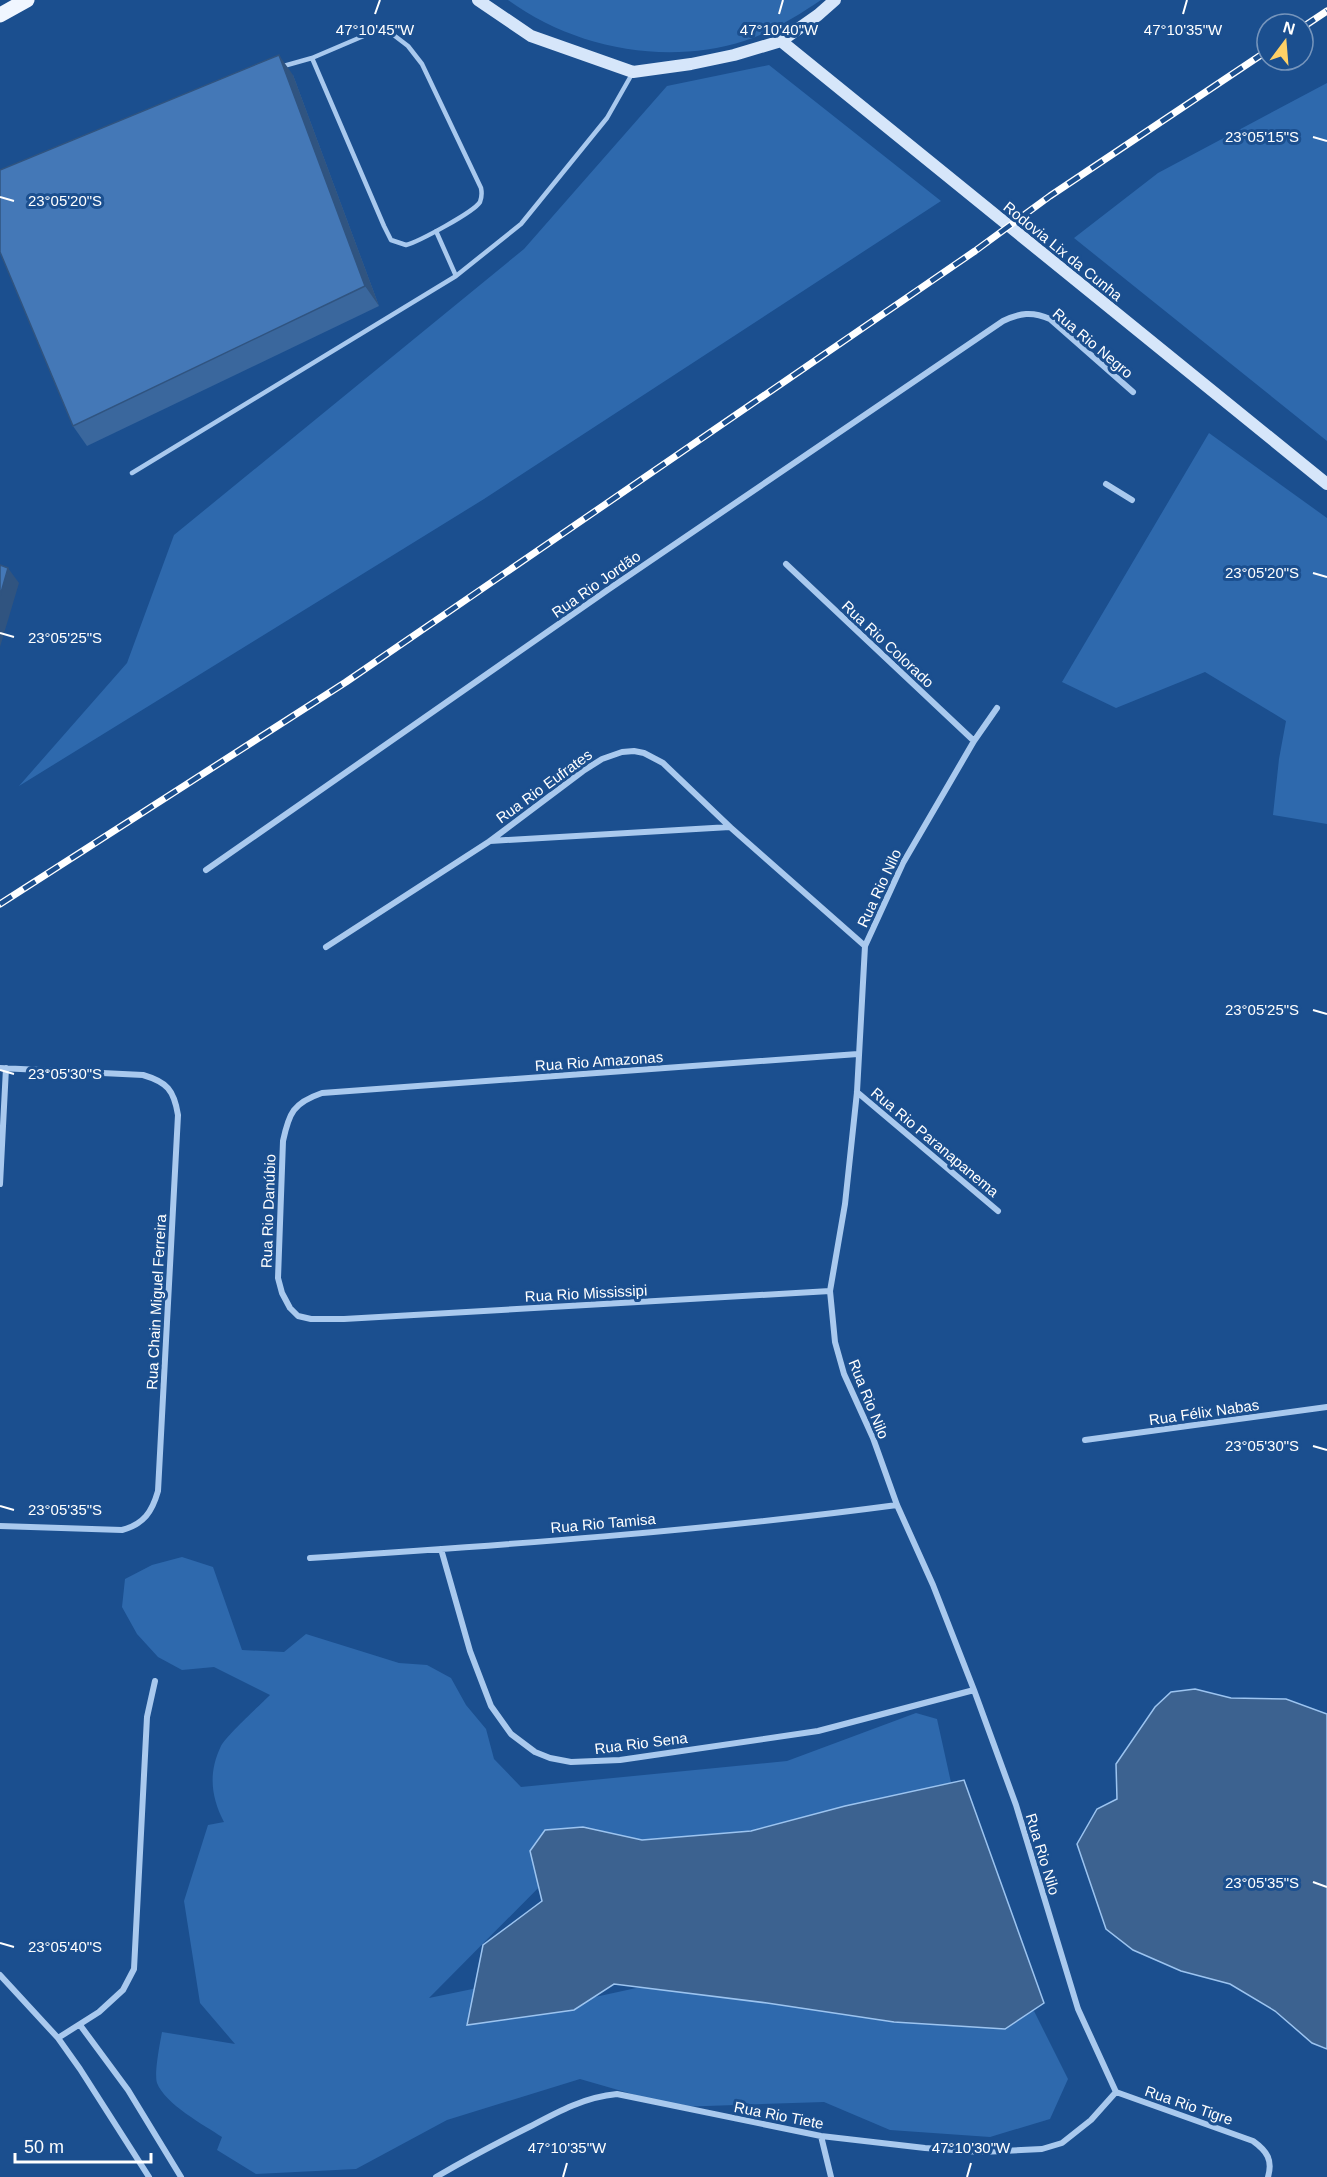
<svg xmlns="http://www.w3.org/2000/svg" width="1327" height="2177" viewBox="0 0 1327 2177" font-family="Arial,sans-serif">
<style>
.green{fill:#2e69ad}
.water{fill:#3c6290;stroke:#9cc4f0;stroke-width:1.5}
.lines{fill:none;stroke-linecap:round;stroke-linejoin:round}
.lane{stroke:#a9c9ee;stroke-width:4.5}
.street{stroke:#a9c9ee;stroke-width:6}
.secondary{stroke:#d6e6fa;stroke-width:12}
.primary{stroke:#f0f6ff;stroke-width:15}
.rail-casing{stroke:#fff;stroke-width:7}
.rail{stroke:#1b4f8f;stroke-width:4.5;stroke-dasharray:14;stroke-linecap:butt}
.wall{fill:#3a679d}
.shaded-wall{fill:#305480}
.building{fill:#4478b7;stroke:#305480;stroke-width:1.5}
.ticks{fill:none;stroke:#fff;stroke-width:2}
.labels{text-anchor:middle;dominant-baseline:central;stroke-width:6;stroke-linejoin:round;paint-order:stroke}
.street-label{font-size:15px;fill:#fff;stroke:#1b4f8f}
.ticks-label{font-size:15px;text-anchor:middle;fill:#fff;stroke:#1b4f8f;stroke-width:6;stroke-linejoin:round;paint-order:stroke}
</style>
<rect width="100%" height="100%" fill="#1b4f8f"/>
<path class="green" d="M508,0H821C797,16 772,32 744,41C665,66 574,48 508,0Z
M769,65L941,201L484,499L19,786L127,663L174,535L524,249L667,86Z
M1327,83V441L1074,238L1158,173Z
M1209,433L1327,518V824L1273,815L1279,759L1286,721L1205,672L1116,708L1062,682Z
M182,1557L213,1567L242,1650L284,1652L306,1634L399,1663L427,1665L451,1678L466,1705L486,1729L494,1759L521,1787L787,1761L916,1713L937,1719L952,1787L881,1847L558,1868L429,1998L487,1986L540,2009L650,1985L901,2020L1034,2011L1068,2079L1050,2119L990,2137L890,2130L824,2102L677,2107L580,2079L447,2120L356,2169L256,2174L217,2150L222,2137C204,2125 165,2104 157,2083C154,2074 160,2043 162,2032L235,2044L200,2003L184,1901L208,1825L224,1822C211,1797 208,1773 221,1746C227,1735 259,1706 270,1695L214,1667L182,1670L158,1657L137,1634L122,1607L125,1579L152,1565Z"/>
<path class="water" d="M1195,1689L1231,1698L1286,1699L1327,1714V2049L1312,2043L1275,2011L1230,1984L1181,1971L1133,1950L1106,1929L1077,1844L1097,1809L1117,1799L1116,1764L1155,1707L1171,1692Z
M964,1780L1044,2003L1005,2029L894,2022L767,2003L614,1984L574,2010L467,2025L483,1945L542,1901L530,1851L545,1830L583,1827L642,1840L751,1831L845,1806Z"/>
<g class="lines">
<path class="lane" d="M380,29L391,33L408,46L422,64L481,188C482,193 482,197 480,202C474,212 418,242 406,245L391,240L384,226L312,58Z
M280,67L312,58
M436,231L456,276
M132,473L456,276L521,224L607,118L632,74"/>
<path class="street" d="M1106,484L1132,500
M786,564L974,741
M997,708L974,741L903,863L865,946L857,1092L845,1204L830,1291L835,1342L844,1374L873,1438L897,1505L933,1585L974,1690L1016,1805L1078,2009L1116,2092
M490,841L730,827
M206,870L609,589L1003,321C1020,313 1032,311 1050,319L1133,392
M326,947L490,841L583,771L602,759L622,752L634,751L644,753L663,763L730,827L865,946
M0,1068L143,1075C167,1082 174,1090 178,1115L158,1491C152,1512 144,1524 122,1530L0,1526
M857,1092L998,1211
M0,1184L6,1068
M830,1291L344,1319H311L298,1316L290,1308L282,1293L278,1278L283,1141C289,1113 293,1103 322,1093L858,1054
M1085,1440L1327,1407
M441,1549L470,1651L491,1706L511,1734L535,1752L550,1758L571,1762L620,1760L818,1731L974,1690
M310,1558C506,1545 703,1531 897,1505
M0,1975L58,2038L80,2069L149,2177
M80,2025L128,2090L181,2177
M58,2038L99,2012L123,1990L134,1969L147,1717L155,1681
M1116,2092L1253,2141C1267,2151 1273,2160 1268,2177
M821,2136L831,2177
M436,2177C467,2159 499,2142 531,2126C559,2111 585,2097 617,2094L821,2136L925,2148L981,2152L1042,2149L1062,2143L1091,2120L1116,2092"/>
<path class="secondary" d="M478,0L531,36L633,72L691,64L734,55L781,41L818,15L835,0
M781,41L1327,484"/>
<path class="primary" d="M0,15L27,0"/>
<defs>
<path id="rail" d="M1303,27L1327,11
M0,904L346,682L975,251L1050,196L1267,51"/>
</defs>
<use href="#rail" class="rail-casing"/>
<use href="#rail" class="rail"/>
</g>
<path class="wall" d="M293,75L379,306L87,446L73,426Z"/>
<path class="shaded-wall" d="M279,55L293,75L379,306L365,286Z
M8,568L19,583L0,647V596Z"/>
<path class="building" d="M279,55L365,286L73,426L0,252V170Z
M0,565L8,568L0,596Z"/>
<path class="ticks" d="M375,14L380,0M779,14L783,0M1183,14L1187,0M1313,137L1327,141M0,197L14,201M1313,573L1327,577M0,633L14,637M1313,1010L1327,1014M0,1070L14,1074M1313,1446L1327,1450M0,1506L14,1510M1313,1882L1327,1887M0,1943L14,1947M563,2177L567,2163M967,2177L971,2163"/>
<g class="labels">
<g class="street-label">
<text transform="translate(1063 251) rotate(39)">Rodovia Lix da Cunha</text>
<text transform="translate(1093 343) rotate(40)">Rua Rio Negro</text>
<text transform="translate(596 584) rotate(-35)">Rua Rio Jordão</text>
<text transform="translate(888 644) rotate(43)">Rua Rio Colorado</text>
<text transform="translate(544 786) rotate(-36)">Rua Rio Eufrates</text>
<text transform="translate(879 888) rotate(-65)">Rua Rio Nilo</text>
<text transform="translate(599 1061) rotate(-4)">Rua Rio Amazonas</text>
<text transform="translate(935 1142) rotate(40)">Rua Rio Paranapanema</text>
<text transform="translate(268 1211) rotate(-88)">Rua Rio Danúbio</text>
<text transform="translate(586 1293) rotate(-3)">Rua Rio Mississipi</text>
<text transform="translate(156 1302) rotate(-87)">Rua Chain Miguel Ferreira</text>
<text transform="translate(869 1399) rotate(68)">Rua Rio Nilo</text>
<text transform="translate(1204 1412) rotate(-8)">Rua Félix Nabas</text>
<text transform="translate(603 1523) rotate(-5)">Rua Rio Tamisa</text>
<text transform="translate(641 1743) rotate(-7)">Rua Rio Sena</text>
<text transform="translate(1043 1854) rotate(73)">Rua Rio Nilo</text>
<text transform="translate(1189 2105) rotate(19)">Rua Rio Tigre</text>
<text transform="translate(779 2115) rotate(11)">Rua Rio Tiete</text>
</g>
</g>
<g class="ticks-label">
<text x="375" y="35">47°10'45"W</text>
<text x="779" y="35">47°10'40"W</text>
<text x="1183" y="35">47°10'35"W</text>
<text x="1262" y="142">23°05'15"S</text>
<text x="65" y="206">23°05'20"S</text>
<text x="1262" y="578">23°05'20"S</text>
<text x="65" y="643">23°05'25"S</text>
<text x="1262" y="1015">23°05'25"S</text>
<text x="65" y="1079">23°05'30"S</text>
<text x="1262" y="1451">23°05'30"S</text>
<text x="65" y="1515">23°05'35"S</text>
<text x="1262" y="1888">23°05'35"S</text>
<text x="65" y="1952">23°05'40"S</text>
<text x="567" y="2153">47°10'35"W</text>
<text x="971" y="2153">47°10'30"W</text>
</g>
<g transform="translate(1285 42) rotate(16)"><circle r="28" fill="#1b4f8f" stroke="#7695bc" stroke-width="1.5"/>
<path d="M0-4.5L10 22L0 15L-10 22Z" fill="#ffd166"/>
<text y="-9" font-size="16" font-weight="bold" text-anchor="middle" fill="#ffffff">N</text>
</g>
<path d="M15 2153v9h136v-9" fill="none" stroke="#ffffff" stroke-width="3"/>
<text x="24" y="2153" font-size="18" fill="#ffffff" stroke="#1b4f8f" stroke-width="4.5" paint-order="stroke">50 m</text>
</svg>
